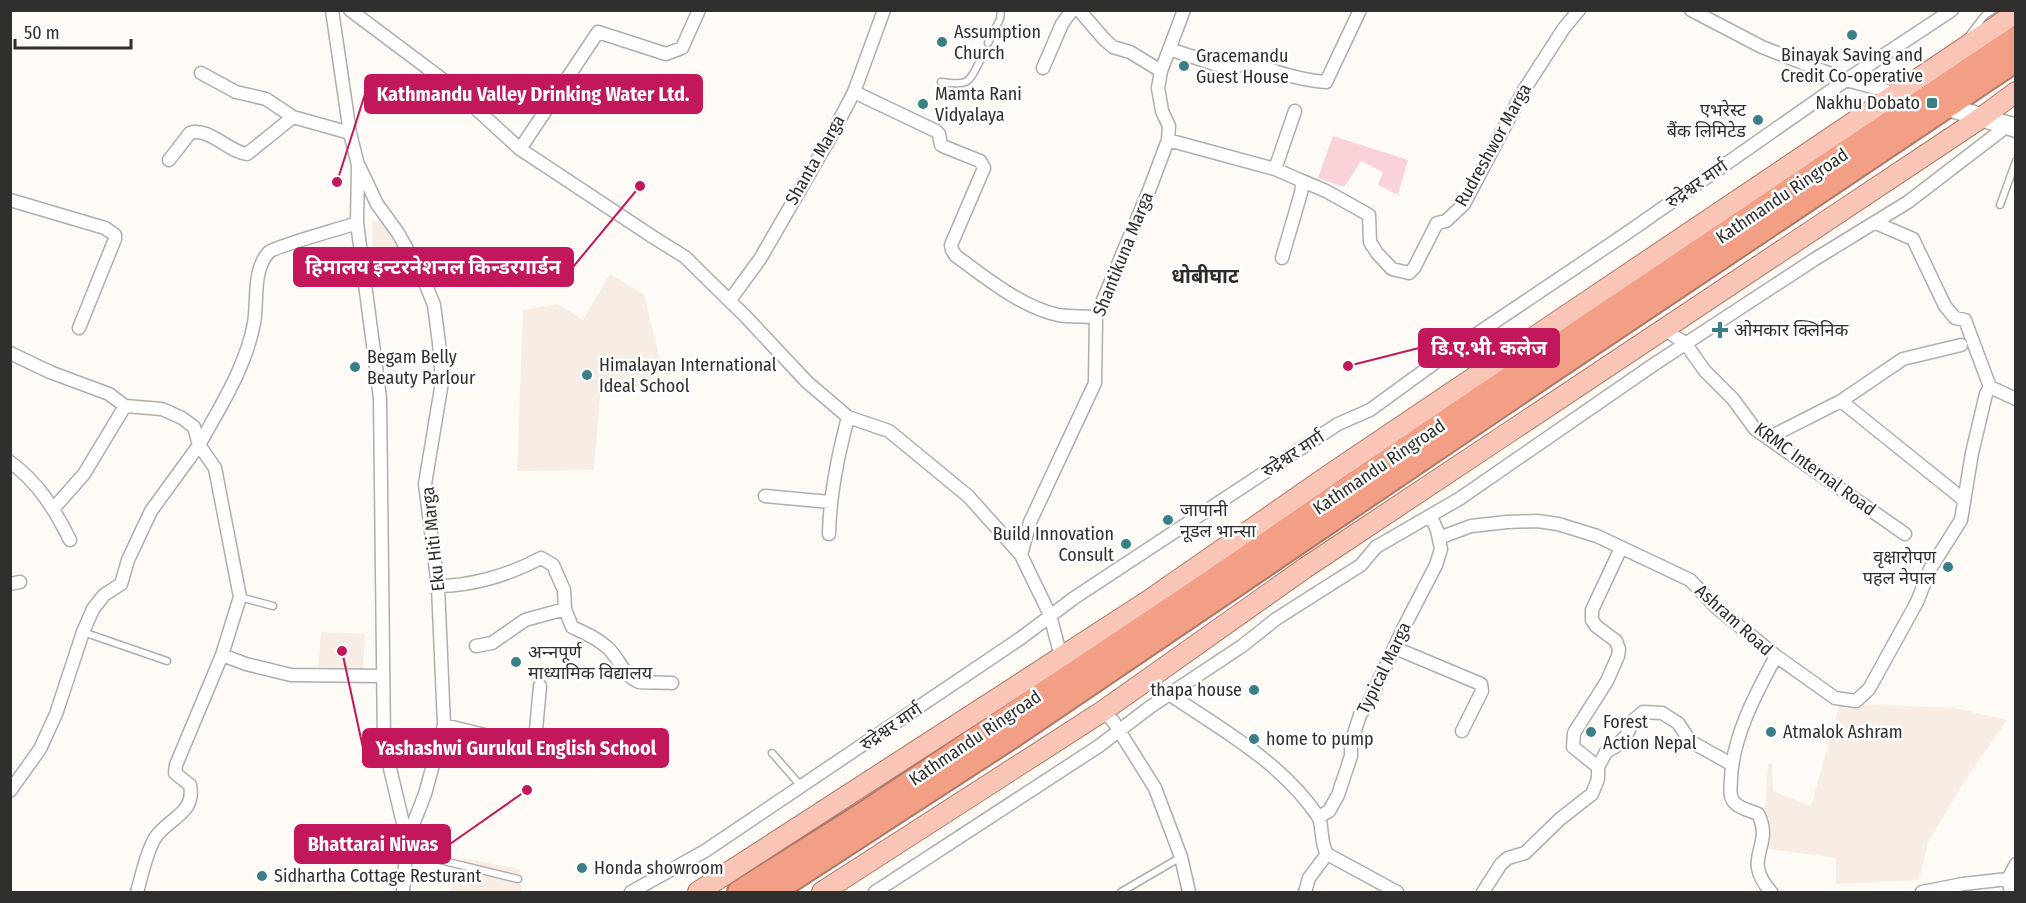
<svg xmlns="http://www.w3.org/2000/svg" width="2026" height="903" viewBox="0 0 2026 903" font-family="'Fira Sans Condensed','Noto Sans Devanagari',sans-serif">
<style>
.built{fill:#f8ede4}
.green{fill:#fad3d8}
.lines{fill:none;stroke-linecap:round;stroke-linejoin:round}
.lane-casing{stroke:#b1adaa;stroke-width:9}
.street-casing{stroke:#b1adaa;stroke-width:15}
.secondary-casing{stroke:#b1adaa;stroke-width:21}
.primary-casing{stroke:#af7867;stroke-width:22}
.highway-casing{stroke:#af7867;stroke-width:26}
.lane{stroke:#fff;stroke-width:6}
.street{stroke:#fff;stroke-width:12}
.secondary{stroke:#fff;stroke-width:18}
.primary{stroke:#f8c5b6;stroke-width:20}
.highway{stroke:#f39f86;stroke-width:22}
.poi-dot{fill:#388086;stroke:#fff;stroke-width:2}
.labels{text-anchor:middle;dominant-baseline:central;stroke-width:5;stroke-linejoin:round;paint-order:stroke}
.poi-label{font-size:18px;fill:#312f2e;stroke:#fff;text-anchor:start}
.street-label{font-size:18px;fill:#312f2e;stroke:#fff}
.neighbourhood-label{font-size:20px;font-weight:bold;fill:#2e2b29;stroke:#fff}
.leader{fill:none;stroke:#c2185b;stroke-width:2}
.callout-dot{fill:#c2185b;stroke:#fff;stroke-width:2}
.callout{fill:#c2185b;stroke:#c2185b;stroke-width:2}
.callout-label{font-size:20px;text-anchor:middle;font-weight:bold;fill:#fff}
</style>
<rect width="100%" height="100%" fill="#fefaf6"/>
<path class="built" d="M372,221L388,222L420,277L404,287L397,277L373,279Z
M610,274L644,294L661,364L646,386L601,387L594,470L517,471L523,310L558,304L583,320Z
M321,632L365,634L363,670L318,667Z
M1840,703L1955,708L2007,720L1964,782L1928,842L1919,880L1836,884V858L1762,848L1768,764L1772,763L1773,791L1811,806Z
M463,858L520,869L521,892H450Z"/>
<path class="green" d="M1333,136L1408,160L1398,195L1378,185L1383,172L1361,161L1344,187L1318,178Z"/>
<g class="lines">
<defs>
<path id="lane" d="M1968,37L1985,15L1993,10
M988,43L1000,19L1001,10
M941,82C971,86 968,83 982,57
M2000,205L2016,161
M240,597L273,606
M83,632L167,661
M772,753L801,786
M407,852L518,879
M1121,892L1181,857"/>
<path id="street" d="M332,10L350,133L358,165L357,223L380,398L384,743L407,840
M350,10L450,85L520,149L653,237L685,257L747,318L807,382L848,417L889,431L968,496L1021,555
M1079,10L1104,39L1113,47L1130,52L1161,71
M1691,10L1762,47L1846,80L1898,94
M1169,49L1230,69C1250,58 1265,69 1284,74C1298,78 1311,81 1326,82L1360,10
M1043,68L1062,24L1072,10
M201,73L236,92L266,99L293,117L350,133
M854,92L936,131L939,134L941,145L945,147L980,161L984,168L951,245L952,250L956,256C985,277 1021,307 1058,315C1070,317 1083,316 1096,317
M1168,140L1275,169L1300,180L1302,185L1301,193L1282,258
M520,149L598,32L666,54L682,48L699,10
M169,160L190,133C210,127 228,152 247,154L293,117
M359,166L377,204L398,233L424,280L434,305L439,343L442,382L425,484L438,586L444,725L425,794L407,840L403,892
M1275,169L1295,111
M1300,180L1326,191L1369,215L1370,242L1377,253L1392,269L1409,273L1414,268L1437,223L1446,221L1464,204L1524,90L1564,28L1579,10
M10,200L105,228L115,235V239L79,328
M1876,223L1913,239L1945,306L1955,318L1965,320L1990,387L2016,399
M730,300L760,259L830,138L854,92L884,10
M1665,330L1685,343L1705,371L1733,399L1755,429L1905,534
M10,353L50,372L109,394L125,406L162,409L182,418L194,427L199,445C220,407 246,367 254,323C258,301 252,270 269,252C276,246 343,228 357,223
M1650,367L1815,259L1908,202L2011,123
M1841,401L1964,500
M1768,438L1841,401L1903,359L1961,345
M10,462C38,482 55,510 70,540
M765,496L830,502
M54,508L84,474L125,406
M829,534C830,493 838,456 848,417
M1439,538L1471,526L1507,522L1537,521L1558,524L1597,536L1690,580L1717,608L1776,656L1835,698L1856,701L1869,689L1917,602L1930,569L1961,520L1972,453L1986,394L1990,387
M10,584L20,582
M438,586C473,586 511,574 541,558L553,565L564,590L565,609L572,627C585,633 597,638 608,648C619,658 624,677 639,682C644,683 664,682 672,683
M476,646L492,643L525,620L565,609
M1395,648L1481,684L1482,691L1462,731
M222,655L246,664L291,675L383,676
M1061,657L1050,615L1021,555L1030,522L1095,383L1096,317L1150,188L1168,140L1169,126L1162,111L1158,88L1161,71L1184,10
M1169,694C1221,729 1281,762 1317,815C1324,824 1319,840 1327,854L1397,892
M1103,711L1113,721L1155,788L1181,857L1189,892
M444,725L530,746L535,741L540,686
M1598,767L1606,752L1616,746L1626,736L1633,721L1643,712L1662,713L1678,723L1690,741L1731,764
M10,791L40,749L56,714L83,632L93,609L104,595L121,584L128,560L151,511L199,445L215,468L240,597L222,655L176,765L175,773L190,785C196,814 168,818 155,838C146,853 142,875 137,892
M1319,817L1329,811L1338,795L1351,756V743L1360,715L1368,704L1405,625L1436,565L1441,549L1437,530L1431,517
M631,892L705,851L1021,638L1074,598L1338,424L1370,410L1447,354L1627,233L1846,80L1952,10
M875,892L1099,746L1150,707L1242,646L1276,619L1361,565L1376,547L1459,499L1656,363
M1305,892L1309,878L1327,854
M1483,892L1501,864L1508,858L1525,853L1560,819L1592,794L1598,779V767L1573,747L1574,733L1607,681L1618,656L1619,649L1616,641L1596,626L1592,620V610L1621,548
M1771,892C1740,857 1775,847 1758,814C1752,811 1741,809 1736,804C1728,798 1731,787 1731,778C1733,736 1756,693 1776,656
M1922,892L1963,884L2008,879
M2011,892L2008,879L2016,864"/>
<path id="secondary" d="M1945,106L2016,128"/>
<path id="primary" d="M698,892L1148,601L1335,471L2016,13
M822,892L1103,711L1305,568L1981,118L2016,92"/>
<path id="highway" d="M739,892L866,812L1188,597L1474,402L2016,38
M773,892L1010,738L1528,387L2016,60"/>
</defs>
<use href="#lane" class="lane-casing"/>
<use href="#street" class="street-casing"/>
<use href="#secondary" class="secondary-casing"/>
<use href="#primary" class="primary-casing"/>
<use href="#highway" class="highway-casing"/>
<use href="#lane" class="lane"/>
<use href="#street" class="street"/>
<use href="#secondary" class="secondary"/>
<use href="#primary" class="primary"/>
<use href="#highway" class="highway"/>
</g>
<g class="poi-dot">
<circle cx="1852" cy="35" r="6"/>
<circle cx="942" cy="42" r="6"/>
<circle cx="1184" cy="66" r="6"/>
<rect x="1926" y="97" width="12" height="12" rx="3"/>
<circle cx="923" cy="104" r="6"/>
<circle cx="1758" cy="120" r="6"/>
<path d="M1717 321h6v6h6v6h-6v6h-6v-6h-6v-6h6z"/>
<circle cx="355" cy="367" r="6"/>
<circle cx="587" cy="375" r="6"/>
<circle cx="1168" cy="520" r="6"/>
<circle cx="1126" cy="544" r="6"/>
<circle cx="1948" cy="567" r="6"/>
<circle cx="516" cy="662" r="6"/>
<circle cx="1254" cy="690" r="6"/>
<circle cx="1591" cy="732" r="6"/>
<circle cx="1771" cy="732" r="6"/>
<circle cx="1254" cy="739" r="6"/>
<circle cx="582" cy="868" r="6"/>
<circle cx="262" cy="876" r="6"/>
</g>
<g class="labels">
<g class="poi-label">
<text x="954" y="32">Assumption<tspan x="954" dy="21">Church</tspan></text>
<text x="1852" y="55" text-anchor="middle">Binayak Saving and<tspan x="1852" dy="21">Credit Co-operative</tspan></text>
<text x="1196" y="56">Gracemandu<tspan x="1196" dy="21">Guest House</tspan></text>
<text x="935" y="94">Mamta Rani<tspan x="935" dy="21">Vidyalaya</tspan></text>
<text x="1920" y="103" text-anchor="end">Nakhu Dobato</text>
<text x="1746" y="110" text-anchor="end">एभरेस्ट<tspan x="1746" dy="21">बैंक लिमिटेड</tspan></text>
<text x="1734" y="330">ओमकार क्लिनिक</text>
<text x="367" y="357">Begam Belly<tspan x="367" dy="21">Beauty Parlour</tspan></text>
<text x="599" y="365">Himalayan International<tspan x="599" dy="21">Ideal School</tspan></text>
<text x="1180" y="510">जापानी<tspan x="1180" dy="21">नूडल भान्सा</tspan></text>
<text x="1114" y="534" text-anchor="end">Build Innovation<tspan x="1114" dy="21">Consult</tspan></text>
<text x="1936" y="557" text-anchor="end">वृक्षारोपण<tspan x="1936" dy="21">पहल नेपाल</tspan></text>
<text x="528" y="652">अन्‍नपूर्ण<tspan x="528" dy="21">माध्यामिक विद्यालय</tspan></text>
<text x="1242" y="690" text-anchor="end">thapa house</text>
<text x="1603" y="722">Forest<tspan x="1603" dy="21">Action Nepal</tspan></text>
<text x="1783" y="732">Atmalok Ashram</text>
<text x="1266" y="739">home to pump</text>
<text x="594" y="868">Honda showroom</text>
<text x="274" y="876">Sidhartha Cottage Resturant</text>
</g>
<g class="street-label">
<text transform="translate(1493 145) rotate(-61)">Rudreshwor Marga</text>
<text transform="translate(815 160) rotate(-60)">Shanta Marga</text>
<text transform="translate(1697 184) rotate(-35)">रुद्रेश्वर मार्ग</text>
<text transform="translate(1782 196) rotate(-34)">Kathmandu Ringroad</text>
<text transform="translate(1123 254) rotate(-68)">Shantikuna Marga</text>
<text transform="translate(1293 454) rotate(-33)">रुद्रेश्वर मार्ग</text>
<text transform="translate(1379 467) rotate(-34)">Kathmandu Ringroad</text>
<text transform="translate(1815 469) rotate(36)">KRMC Internal Road</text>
<text transform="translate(433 539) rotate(-96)">Eku Hiti Marga</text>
<text transform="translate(1734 620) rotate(42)">Ashram Road</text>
<text transform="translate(1384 668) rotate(-64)">Typical Marga</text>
<text transform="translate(891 727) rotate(-34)">रुद्रेश्वर मार्ग</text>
<text transform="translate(975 738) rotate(-34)">Kathmandu Ringroad</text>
</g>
<g class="neighbourhood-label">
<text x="1205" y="276">धोबीघाट</text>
</g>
</g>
<path class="leader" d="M337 182L365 94M640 186L573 267M1348 366L1419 348M342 651L363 748M527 790L450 844"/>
<g class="callout-dot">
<circle cx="337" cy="182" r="6"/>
<circle cx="640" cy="186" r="6"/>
<circle cx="1348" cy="366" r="6"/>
<circle cx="342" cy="651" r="6"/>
<circle cx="527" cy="790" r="6"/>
</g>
<g class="callout">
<rect x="365" y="75" width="337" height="38" rx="6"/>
<rect x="294" y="248" width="279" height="38" rx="6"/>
<rect x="1419" y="329" width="140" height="38" rx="6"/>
<rect x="363" y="729" width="305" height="38" rx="6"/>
<rect x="295" y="825" width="155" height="38" rx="6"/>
</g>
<g class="callout-label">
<text x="533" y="101">Kathmandu Valley Drinking Water Ltd.</text>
<text x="433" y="274">हिमालय इन्टरनेशनल किन्डरगार्डन</text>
<text x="1489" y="355">डि.ए.भी. कलेज</text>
<text x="516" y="755">Yashashwi Gurukul English School</text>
<text x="373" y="851">Bhattarai Niwas</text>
</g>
<rect width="2026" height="903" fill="none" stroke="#312f2e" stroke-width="24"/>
<path d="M15 39v9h116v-9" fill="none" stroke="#312f2e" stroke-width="3"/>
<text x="24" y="39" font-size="18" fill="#312f2e" stroke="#ffffff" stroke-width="4.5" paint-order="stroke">50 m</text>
</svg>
